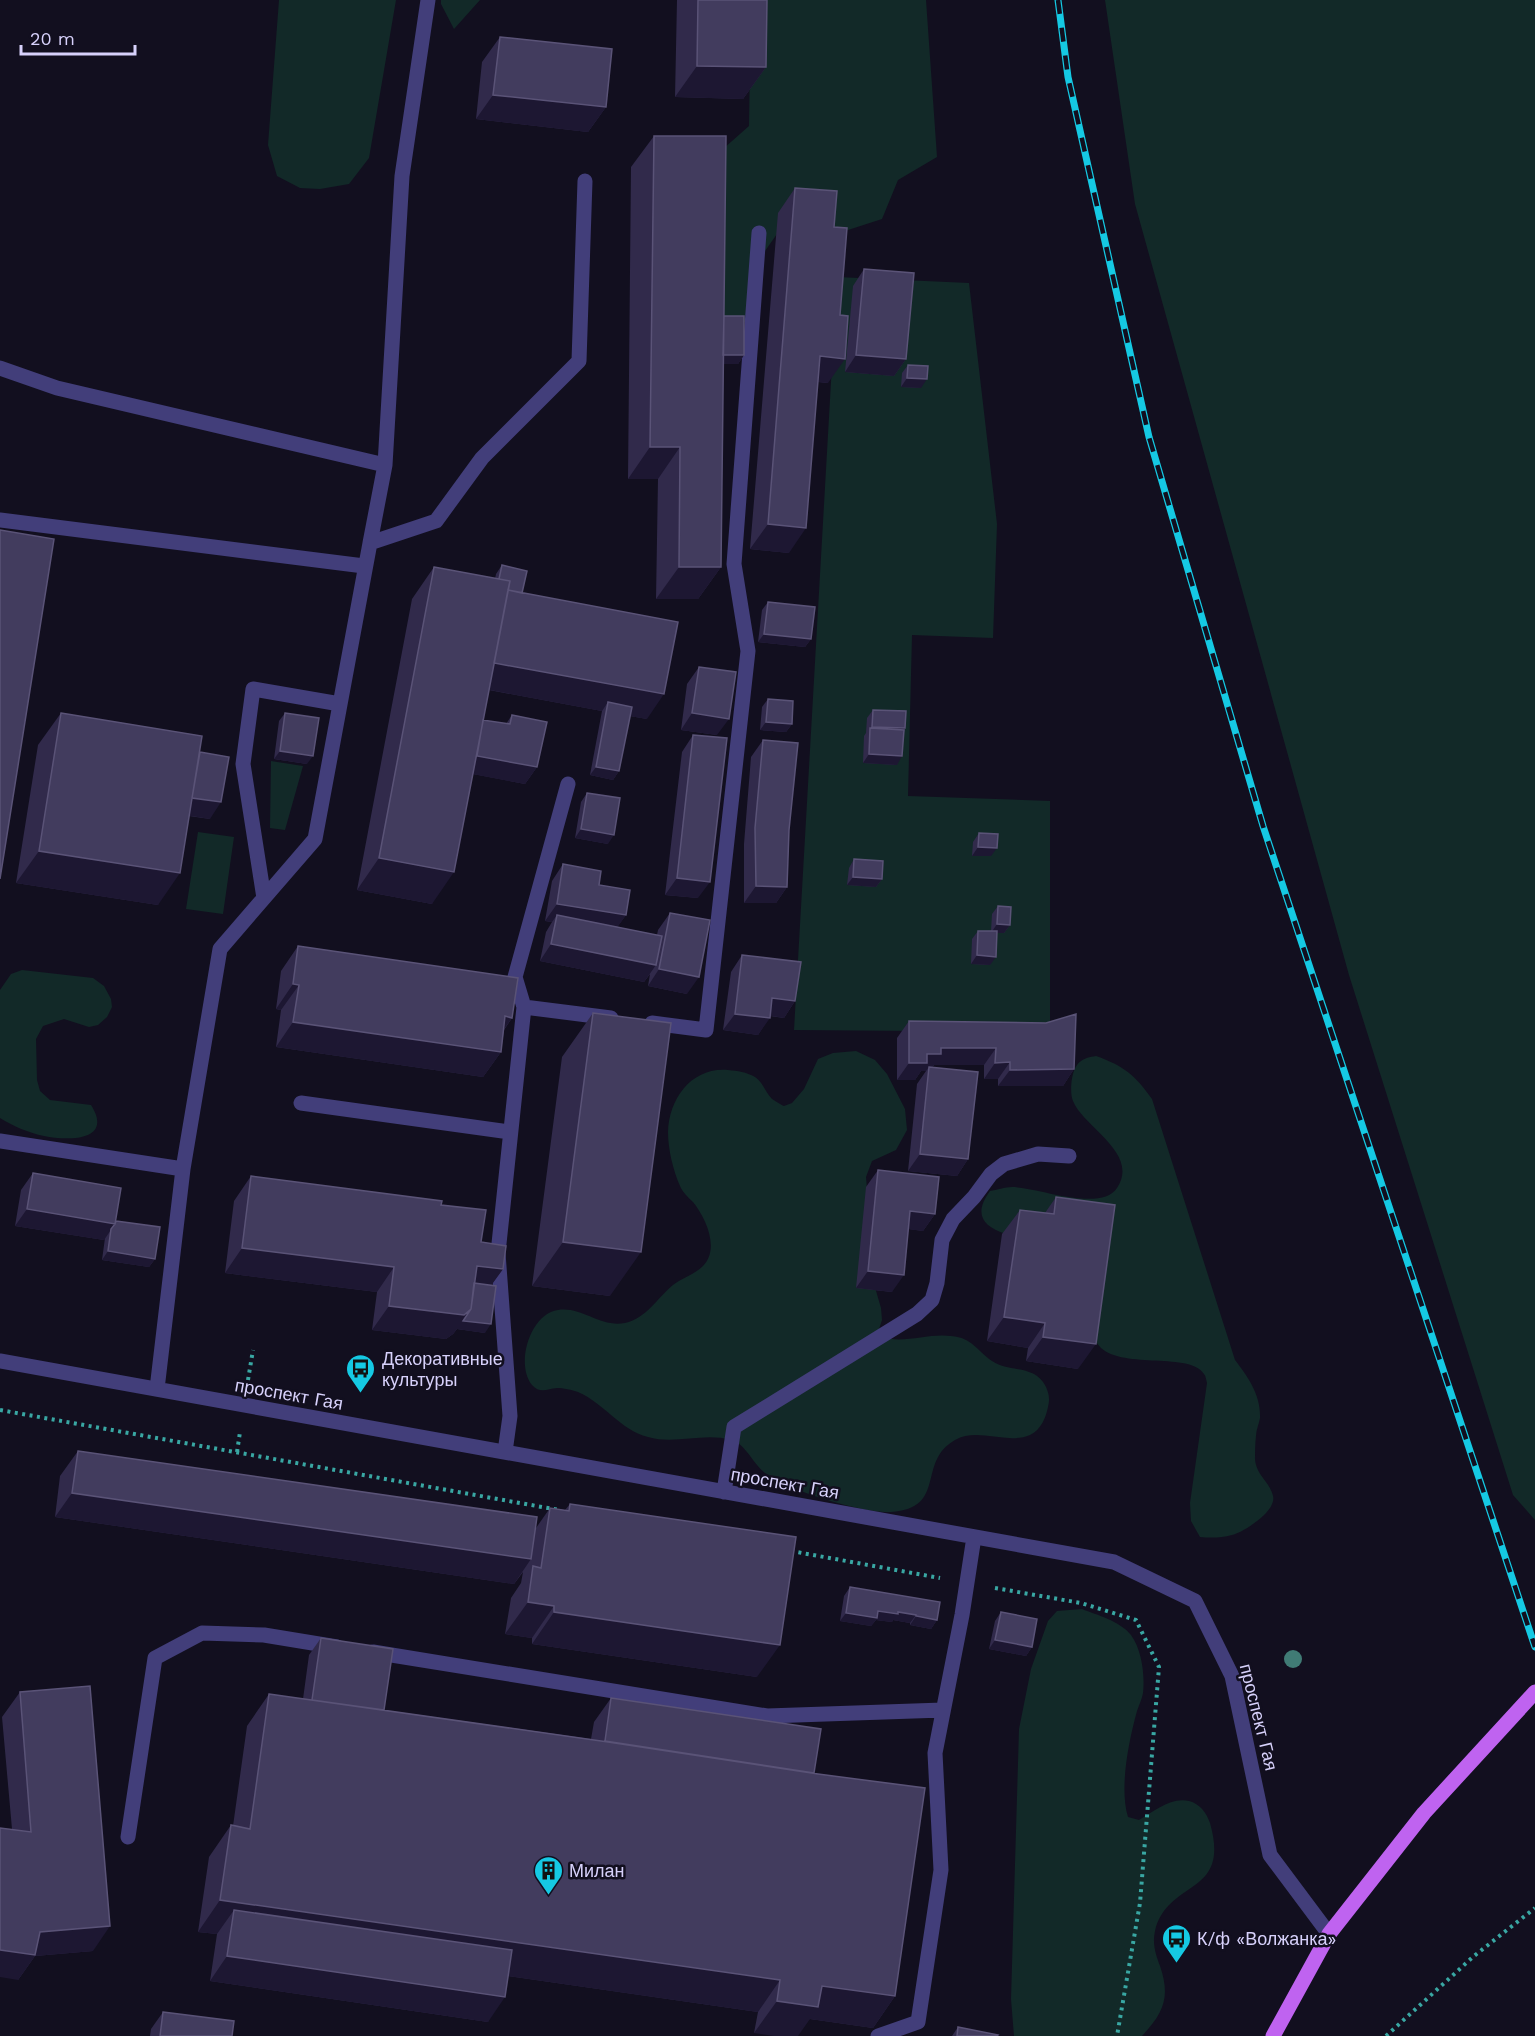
<svg xmlns="http://www.w3.org/2000/svg" width="1535" height="2036" viewBox="0 0 1535 2036" font-family="'Work Sans',sans-serif">
<style>
.green{fill:#122928}
.lines{fill:none;stroke-linecap:round;stroke-linejoin:round}
.path{stroke:#39a7a3;stroke-width:4;stroke-dasharray:3 4.5;stroke-linecap:butt}
.minor{stroke:#423e7a;stroke-width:15}
.major{stroke:#bf63f0;stroke-width:15}
.rail-casing{stroke:#15c9e3;stroke-width:7}
.rail{stroke:#120f1f;stroke-width:4.5;stroke-dasharray:14;stroke-linecap:butt}
.tree{fill:#407b75}
.wall{fill:#312a4b}
.shaded-wall{fill:#1d1732}
.building{fill:#423c5e;stroke:#5a5377;stroke-width:1.5}
.labels{text-anchor:middle;dominant-baseline:central;stroke-width:5;stroke-linejoin:round;paint-order:stroke}
.poi-label{font-size:18px;fill:#d7d1fb;stroke:#120f1f;text-anchor:start}
.street-label{font-size:18px;fill:#d7d1fb;stroke:#120f1f}
</style>
<rect width="100%" height="100%" fill="#120f1f"/>
<path class="green" d="M279,0H396L369,158L349,184L320,189L300,188L277,176L268,145Z
M441,0H480L454,29L441,4Z
M751,0H926L937,157L898,180L882,219L848,230L784,224L765,251L746,322L704,323L706,164L749,126Z
M1105,0H1535V1520L1513,1495L1349,975L1135,204Z
M837,277L969,283L997,524L993,638L912,635L908,796L1050,801V1032L794,1030Z
M271,761L303,766L285,830L270,828Z
M198,832L234,837L223,914L186,909Z
M22,970L93,978L104,986L111,999L112,1007L107,1017L98,1025L89,1027L64,1019L43,1026L36,1039L37,1080L40,1091L50,1100L91,1105C114,1141 68,1141 44,1136C29,1133 13,1126 0,1118V990L11,974Z
M856,1051L875,1060L887,1074L905,1109L907,1130L896,1150L872,1161L866,1177L871,1237L872,1277L881,1308L882,1320L879,1329L882,1337C904,1344 928,1333 951,1336C973,1338 976,1350 992,1361C1009,1373 1035,1364 1046,1387C1049,1394 1050,1399 1048,1407C1046,1417 1041,1430 1030,1435C1006,1445 978,1427 955,1440C916,1462 948,1508 891,1512C865,1514 786,1490 765,1473C753,1464 746,1444 731,1440C704,1432 675,1445 648,1437C620,1430 604,1403 578,1392C572,1390 563,1388 557,1388C547,1389 540,1394 532,1385C515,1364 530,1314 558,1310C581,1306 601,1328 625,1323C647,1318 657,1298 673,1285C682,1278 695,1274 703,1266C720,1249 706,1218 693,1202C688,1197 683,1193 680,1186C673,1170 668,1149 668,1132C669,1098 692,1067 728,1070C738,1071 746,1072 755,1077C763,1082 765,1092 772,1099C772,1099 783,1106 784,1106L792,1103L804,1089L818,1059L833,1053Z
M1096,1056C1124,1066 1135,1075 1152,1099L1235,1360C1248,1377 1261,1395 1260,1418C1259,1424 1256,1430 1256,1436C1255,1444 1255,1452 1255,1459C1256,1475 1270,1482 1273,1496C1277,1511 1244,1532 1232,1535C1221,1538 1211,1538 1200,1537L1191,1521L1190,1503L1207,1383C1206,1380 1206,1376 1204,1374C1191,1352 1124,1369 1101,1348C1097,1344 1094,1338 1091,1333L1006,1234C981,1226 974,1213 990,1191C997,1190 1005,1187 1012,1187C1037,1187 1101,1213 1117,1188C1140,1153 1084,1128 1073,1101C1070,1094 1071,1081 1073,1074C1077,1061 1083,1058 1096,1056Z
M1082,1609C1097,1615 1120,1621 1131,1635C1142,1650 1145,1676 1143,1693C1142,1699 1139,1705 1137,1711C1129,1740 1119,1788 1128,1817L1139,1820C1155,1811 1170,1797 1189,1801C1200,1804 1206,1812 1210,1823C1231,1897 1168,1878 1155,1931C1152,1944 1156,1955 1160,1966C1171,1998 1163,2013 1142,2036H1014L1011,1999L1019,1729L1031,1669L1048,1621L1057,1611Z"/>
<g class="lines">
<path class="path" d="M248,1380L253,1350
M0,1410L559,1510
M237,1452L240,1432
M791,1551L940,1578
M995,1588L1081,1603L1136,1620L1159,1667L1140,1903L1117,2036
M1386,2036L1474,1956L1535,1908"/>
<path class="minor" d="M0,368L57,388L385,465
M0,520L364,566
M370,543L385,465L402,176L428,0
M264,898L243,764L253,689L340,704
M524,1007L611,1018
M652,1023L706,1030L748,651L734,564L759,233
M301,1103L510,1132
M0,1141L183,1169
M0,1361L1114,1562L1195,1601L1232,1676L1270,1855L1329,1934
M157,1389L183,1169L220,949L315,839L370,543L436,521L482,458L579,361L585,181
M505,1452L510,1416L498,1253L524,1007L515,977L568,784
M724,1492L734,1427L917,1314L932,1300L937,1283L942,1240L953,1219L974,1197L991,1174L1004,1164L1038,1154L1069,1156
M373,1652L767,1716L943,1710
M128,1837L155,1658L202,1633L264,1635L337,1647
M878,2036L918,2022L941,1870L935,1753L962,1615L974,1537"/>
<path class="major" d="M1273,2036L1329,1934L1424,1813L1535,1692"/>
<defs>
<path id="rail" d="M1058,0L1068,77L1149,437L1263,826L1535,1647"/>
</defs>
<use href="#rail" class="rail-casing"/>
<use href="#rail" class="rail"/>
</g>
<circle class="tree" cx="1293" cy="1659" r="9"/>
<path class="wall" d="M677,0H767L766,67L743,99L675,97Z
M500,37L606,107L588,132L476,119L482,62Z
M654,136L724,316L744,355L738,364H723L721,567L698,599H656L658,479H628L631,167Z
M795,188L834,227L828,383L818,382L789,553L750,549L778,213Z
M864,269L906,359L894,376L845,372L853,286Z
M908,365L921,388L901,387L902,373Z
M502,565L522,593L647,719L630,716L619,771L613,780L590,775L602,711L489,690L483,720L506,724L512,715L537,767L525,784L473,774L432,904L357,890L412,599L434,567L495,579L496,574Z
M768,602L811,639L805,647L758,642L762,610Z
M699,667L717,735L681,730L687,684Z
M768,699L792,724L786,732L760,730L762,707Z
M873,710L905,728L897,765L863,763L864,736L866,733L867,718Z
M61,713L200,752L210,819L189,816L158,905L16,883L38,745Z
M285,713L307,764L274,759L279,721Z
M693,735L698,898L665,895L682,752Z
M763,740L789,830L787,887L776,903H744V844L751,757Z
M587,793L608,844L575,838L581,802Z
M979,833L991,856H972L973,842Z
M854,859L882,879L876,887L847,885L849,868Z
M563,864L599,885L626,915L617,927L657,935L658,930L670,913L687,994L648,986L650,974L644,982L540,961L546,932L552,922L545,921L552,881Z
M998,906L1010,925L1004,933H997L990,965L971,964L972,939L978,931H991L992,914Z
M298,946L512,1018L504,1030L501,1052L483,1077L276,1047L281,1010L276,1009L281,971Z
M742,955L795,1001L784,1018L770,1016L758,1035L723,1030L731,972Z
M593,1013L610,1296L532,1286L562,1057Z
M909,1021L1074,1069L1063,1086H998V1079H984V1065H934L932,1068L968,1159L957,1176L908,1171L917,1084L926,1071H921L915,1080H897V1038Z
M878,1170L935,1214L923,1231L909,1229L892,1292L856,1288L866,1187Z
M33,1173L116,1221L155,1259L149,1267L102,1260L105,1238L104,1240L15,1226L21,1190Z
M251,1176L441,1205L481,1242L503,1269L491,1285L485,1333L457,1329L453,1334L446,1339L372,1330L377,1292L225,1273L234,1201Z
M1056,1197L1078,1369L1026,1361L1028,1348L987,1341L1002,1234L1020,1210L1045,1213Z
M78,1451L536,1528L550,1508L565,1510L570,1504L757,1677L532,1644V1638L505,1634L511,1598L521,1583L523,1572L514,1584L55,1517L60,1476Z
M850,1587L937,1620L931,1629L910,1625V1623L893,1620L892,1622L876,1620L871,1626L840,1621L844,1596Z
M1001,1612L1032,1647L1026,1656L989,1649L995,1621Z
M321,1638L384,1710L591,1739L594,1722L611,1698L814,1773L895,1996L873,2028L810,2019L754,2033L758,2012L508,1976L488,2022L210,1981L217,1934L198,1932L209,1857L231,1825L233,1826L247,1726L269,1694L303,1699L309,1655Z
M20,1692L93,1951L35,1956L18,1980L12,1829L2,1717Z
M163,2012L232,2036H150L151,2029Z
M958,2027L997,2036H952Z"/>
<path class="shaded-wall" d="M697,66L766,67L743,99L675,97Z
M493,95L606,107L588,132L476,119Z
M709,355H744L738,364H703Z
M856,355L906,359L894,376L845,372Z
M820,356L845,359L828,383L803,380Z
M907,378L927,379L921,388L901,387Z
M650,447H680L658,479H628Z
M768,524L806,528L789,553L750,549Z
M679,567H721L698,599H656Z
M764,634L811,639L805,647L758,642Z
M491,662L664,694L647,719L606,712L608,702L602,711L474,687Z
M692,713L729,719L717,735L681,730Z
M766,722L792,724L786,732L760,730Z
M872,727L905,728L899,737L870,729Z
M280,751L313,756L307,764L274,759Z
M469,754L537,767L525,784L457,771Z
M869,754L902,756L897,765L863,763Z
M596,767L619,771L613,780L590,775Z
M185,796L221,802L210,819L173,813Z
M581,829L614,835L608,844L575,838Z
M978,847L997,848L991,856H972Z
M39,851L180,873L158,905L16,883Z
M379,858L454,872L432,904L357,890Z
M853,877L882,879L876,887L847,885Z
M677,878L710,882L698,898L665,895Z
M756,886L787,887L776,903H744Z
M557,904L626,915L614,932L557,915L552,922L545,921Z
M997,924L1010,925L1004,933H991Z
M551,944L656,965L644,982L540,961Z
M977,955L996,957L990,965L971,964Z
M659,969L699,977L687,994L648,986Z
M293,984L299,985L281,1010L276,1009Z
M772,998L795,1001L784,1018L761,1014Z
M735,1014L770,1018L758,1035L723,1030Z
M505,1016L512,1018L495,1042Z
M293,1022L501,1052L483,1077L276,1047Z
M941,1048H996L984,1065H934L930,1071L929,1067L926,1071H921L915,1080H897L909,1063Z
M1010,1062L998,1079H984L995,1063Z
M1074,1069L1063,1086H998L1010,1070Z
M920,1154L968,1159L957,1176L908,1171Z
M27,1209L115,1224L104,1240L15,1226Z
M910,1211L935,1214L923,1231L899,1228Z
M563,1242L641,1252L610,1296L532,1286Z
M242,1248L394,1267L377,1292L225,1273Z
M108,1251L155,1259L149,1267L102,1260Z
M477,1266L503,1269L485,1294L464,1291Z
M868,1271L904,1275L892,1292L856,1288Z
M389,1306L471,1309L491,1324L485,1333L457,1329L453,1334L446,1339L372,1330Z
M1004,1317L1045,1323L1028,1348L987,1341Z
M1043,1337L1096,1344L1078,1369L1026,1361Z
M72,1493L531,1559L514,1584L55,1517Z
M528,1602L554,1606L532,1638L505,1634Z
M878,1611L898,1612L916,1615L910,1623L893,1620L892,1622L876,1620L871,1626L840,1621L846,1613Z
M554,1612L780,1645L757,1677L532,1644Z
M916,1616L937,1620L931,1629L910,1625Z
M995,1640L1032,1647L1026,1656L989,1649Z
M220,1900L780,1980L758,2012L230,1936L234,1910L217,1934L198,1932Z
M110,1926L93,1951L35,1956L18,1980L0,1977V1950L40,1932Z
M227,1956L505,1997L488,2022L210,1981Z
M822,1986L895,1996L873,2028L810,2019L798,2036H774L754,2033L777,2001Z"/>
<path class="building" d="M698,0H767L766,67L697,66Z
M500,37L612,49L606,107L493,95Z
M654,136H726L721,567H679L680,447H650Z
M795,188L837,191L834,227L847,228L840,315L848,316L845,359L820,356L806,528L768,524Z
M864,269L914,273L906,359L856,355Z
M724,316H744V355H723Z
M908,365L928,366L927,379L907,378Z
M0,530L54,539L0,879Z
M502,565L527,571L522,593L508,590L510,581L499,579Z
M434,567L510,581L454,872L379,858Z
M508,590L678,622L664,694L494,663Z
M768,602L815,607L811,639L764,634Z
M699,667L736,672L729,719L692,713Z
M768,699L793,701L792,724L766,722Z
M608,702L632,707L619,771L596,767Z
M873,710L906,711L905,728L872,727Z
M61,713L202,736L180,873L39,851Z
M285,713L319,718L313,756L280,751Z
M512,715L547,722L537,767L477,756L483,720L510,724Z
M870,728L904,730L902,756L869,754Z
M693,735L727,738L710,882L677,878Z
M763,740L798,743L789,830L787,887L756,886L755,828Z
M200,752L229,757L221,802L192,798Z
M587,793L620,798L614,835L581,829Z
M979,833L998,834L997,848L978,847Z
M854,859L883,861L882,879L853,877Z
M563,864L601,871L599,885L630,890L626,915L557,904Z
M998,906L1011,907L1010,925L997,924Z
M670,913L710,920L699,977L659,969Z
M557,915L662,936L656,965L551,944Z
M978,931H997L996,957L977,955Z
M298,946L518,978L512,1018L505,1016L501,1052L293,1022L299,985L293,984Z
M742,955L801,962L795,1001L772,998L770,1018L735,1014Z
M593,1013L671,1023L641,1252L563,1242Z
M1076,1014L1074,1069L1010,1070V1062L995,1063L996,1048H941V1054H927V1063H909V1021L1046,1023Z
M929,1067L978,1072L968,1159L920,1154Z
M878,1170L939,1177L935,1214L910,1211L904,1275L868,1271Z
M33,1173L121,1188L115,1224L27,1209Z
M251,1176L442,1201L441,1205L486,1210L481,1242L506,1246L503,1269L477,1266L471,1309L464,1315L389,1306L394,1267L242,1248Z
M1056,1197L1115,1205L1096,1344L1043,1337L1045,1323L1004,1317L1020,1210L1054,1214Z
M116,1221L160,1227L155,1259L108,1251L111,1229L115,1224Z
M474,1283L496,1286L491,1324L463,1321L471,1309Z
M78,1451L537,1517L531,1559L72,1493Z
M570,1504L796,1537L780,1645L554,1612V1606L528,1602L533,1566L541,1568L550,1508L569,1511Z
M850,1587L940,1602L937,1620L916,1616V1615L898,1612V1614L878,1611L877,1618L846,1613Z
M1001,1612L1037,1619L1032,1647L995,1640Z
M321,1638L393,1649L384,1710L312,1700Z
M90,1686L110,1926L40,1932L35,1955L0,1950V1828L31,1832L20,1692Z
M269,1694L608,1742L818,1774L925,1788L895,1996L822,1986L818,2007L777,2001L780,1980L220,1900L231,1825L250,1829Z
M611,1698L821,1729L814,1773L605,1741Z
M234,1910L512,1950L505,1997L227,1956Z
M163,2012L234,2021L232,2036H160Z
M958,2027L998,2035L997,2036H957Z"/>
<defs>
<symbol id="bus-pin" viewBox="-11 -11 22 30"><path d="M0 17L-7.5 6A9.5 9.5 0 1 1 7.5 6Z" fill="#15c9e3" stroke="#120f1f"/><path d="M-5-6H5V4H4V6H2V4H-2V6H-4V4H-5ZM-3.5-4V0h7V-4ZM-3.5 1.2v1.5H-2V1.2ZM2 1.2v1.5H3.5V1.2Z" fill="#111"/></symbol>
<symbol id="building-pin" viewBox="-11 -11 22 30"><path d="M0 17L-7.5 6A9.5 9.5 0 1 1 7.5 6Z" fill="#15c9e3" stroke="#120f1f"/><path d="M-4-6H4V6H1V3H-1V6H-4ZM-2.5-4.3h1.7v1.8h-1.7ZM.8-4.3h1.7v1.8H.8ZM-2.5-1h1.7V.8h-1.7ZM.8-1h1.7V.8H.8Z" fill="#111"/></symbol>
</defs>
<g fill-rule="evenodd">
<use href="#bus-pin" x="344" y="1352" width="33" height="45"/>
<use href="#building-pin" x="532" y="1854" width="33" height="45"/>
<use href="#bus-pin" x="1160" y="1922" width="33" height="45"/>
</g>
<g class="labels">
<g class="poi-label">
<text x="382" y="1358">Декоративные<tspan x="382" dy="21">культуры</tspan></text>
<text x="569" y="1870">Милан</text>
<text x="1197" y="1938">К/ф «Волжанка»</text>
</g>
<g class="street-label">
<text transform="translate(289 1394) rotate(10)">проспект Гая</text>
<text transform="translate(785 1483) rotate(10)">проспект Гая</text>
<text transform="translate(1259 1717) rotate(76)">проспект Гая</text>
</g>
</g>
<path d="M21 45v9h114v-9" fill="none" stroke="#d7d1fb" stroke-width="3"/>
<text x="30" y="45" font-size="18" fill="#d7d1fb" stroke="#120f1f" stroke-width="4.5" paint-order="stroke">20 m</text>
</svg>
